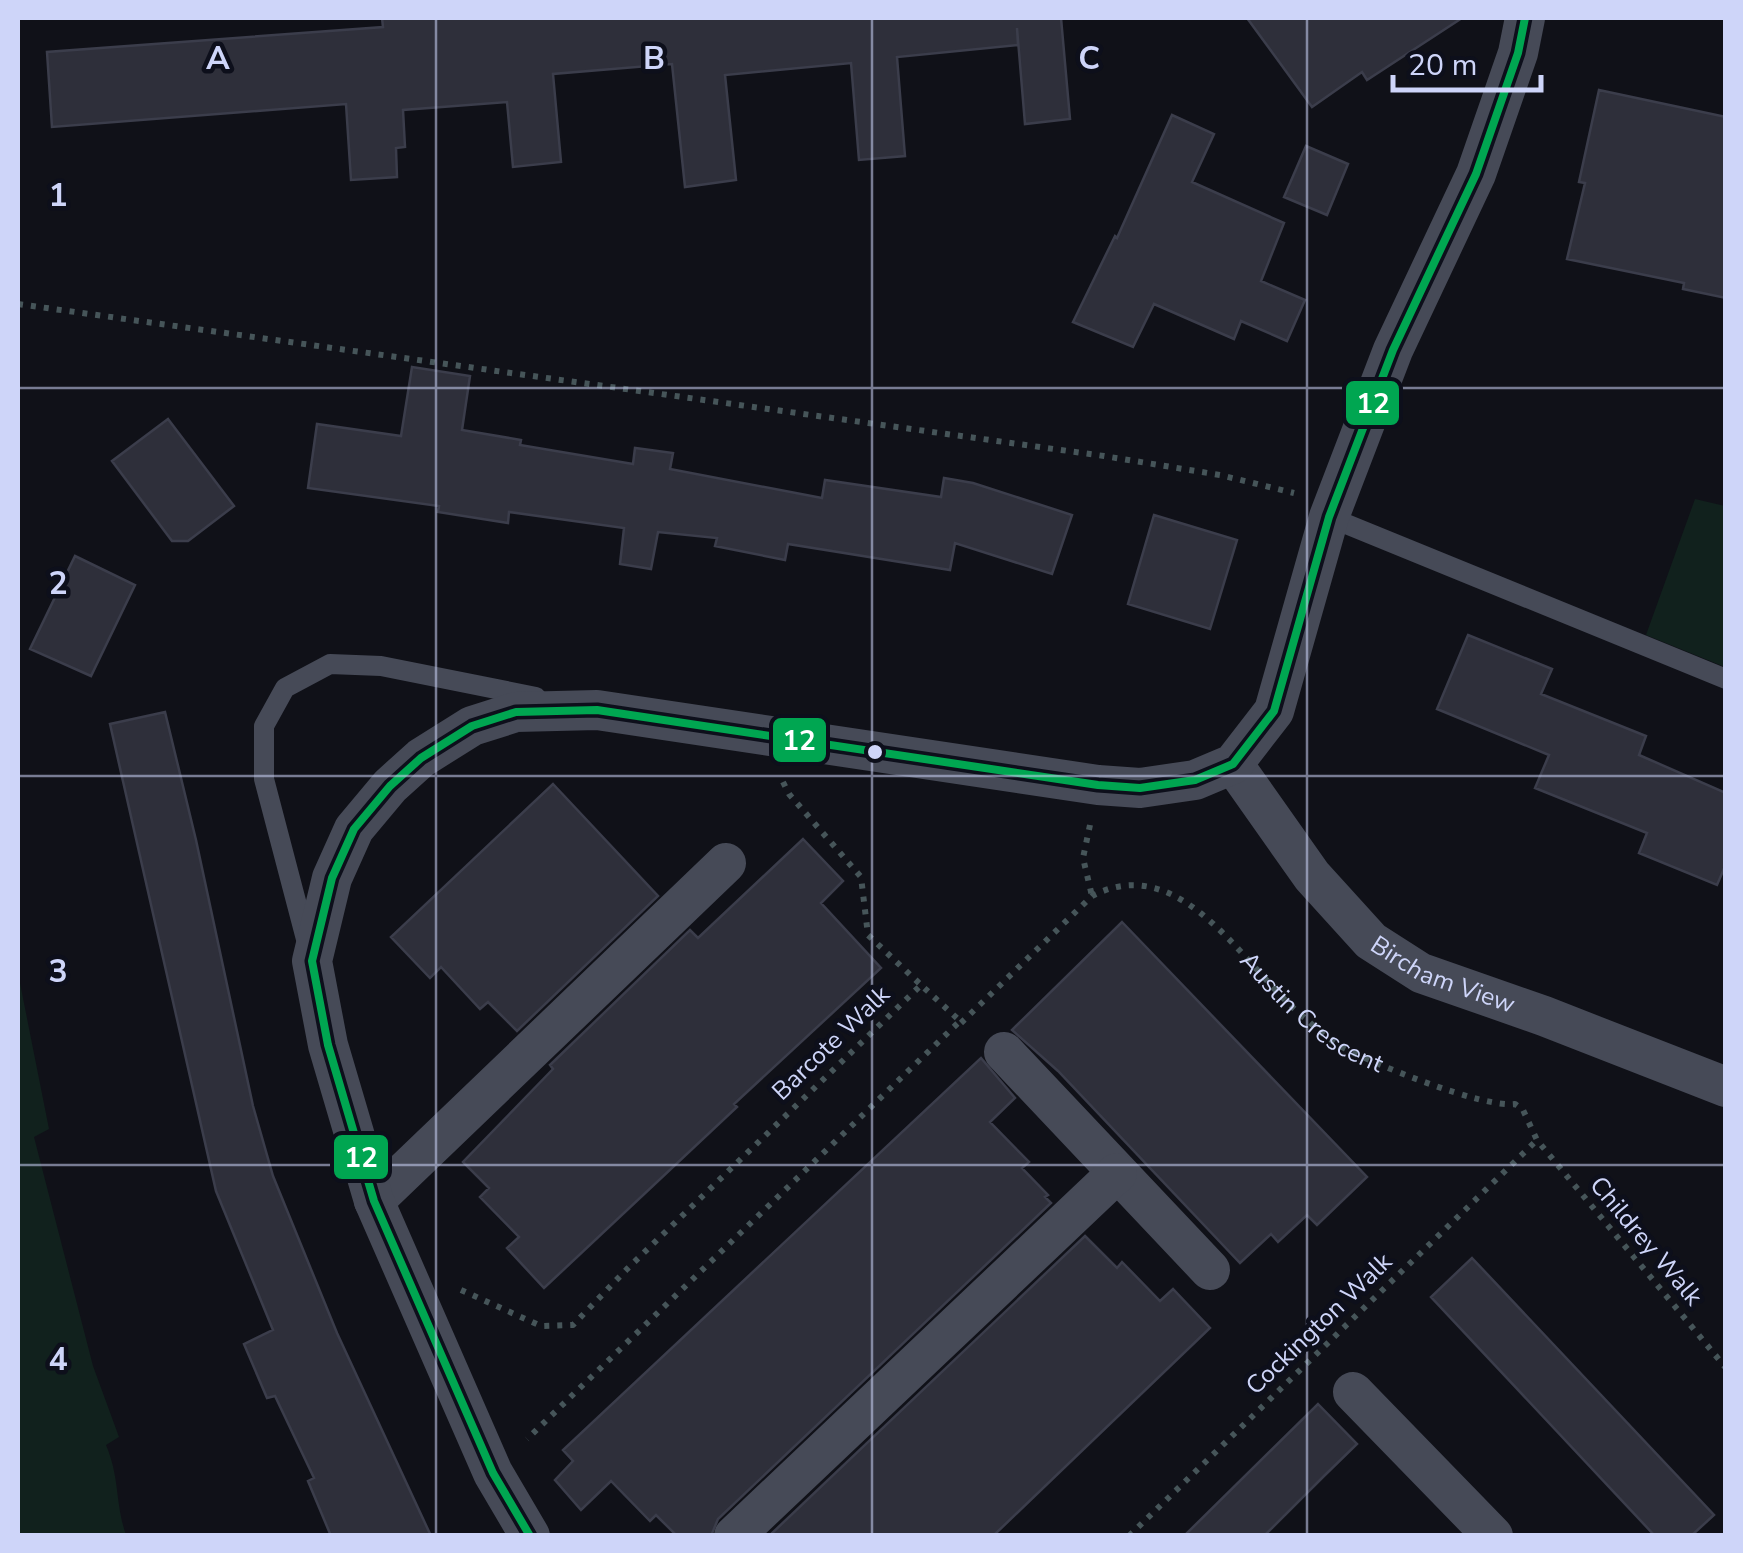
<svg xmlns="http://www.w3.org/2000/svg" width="1743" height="1553" viewBox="0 0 1743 1553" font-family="'Nunito Sans',sans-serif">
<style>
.green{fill:#11211d}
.building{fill:#2e2f3a;stroke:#3b3d4b;stroke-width:2.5}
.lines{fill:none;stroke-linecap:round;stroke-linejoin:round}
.path{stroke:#465559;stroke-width:6;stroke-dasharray:5 8;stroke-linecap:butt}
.service{stroke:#464a57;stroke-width:20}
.minor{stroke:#464a57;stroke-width:40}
.bus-1-casing{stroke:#0d0f1b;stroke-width:15}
.bus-1{stroke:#00a651;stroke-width:8}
.grid{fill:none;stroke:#ced5f9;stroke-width:2.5;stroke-opacity:0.55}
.bus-dot{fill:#ced5f9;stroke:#0d0f1b;stroke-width:4}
.labels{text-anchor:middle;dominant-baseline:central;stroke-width:9;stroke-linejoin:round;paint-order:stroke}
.street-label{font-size:25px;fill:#ced5f9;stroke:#0d0f1b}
.grid-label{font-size:32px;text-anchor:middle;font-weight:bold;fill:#ced5f9;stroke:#0d0f1b;stroke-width:9;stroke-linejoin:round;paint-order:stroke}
.line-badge{stroke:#0d0f1b;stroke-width:4}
.badge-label{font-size:28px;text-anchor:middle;font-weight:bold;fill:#fff}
</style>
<rect width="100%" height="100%" fill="#101118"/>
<path class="green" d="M1695,499L1725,506V667L1646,635Z
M18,973L49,1129L34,1137L93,1366L119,1437L106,1445C120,1478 115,1503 126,1535H18Z"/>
<path class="building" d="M382,18H1061L1070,119L1025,124L1017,28L1018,45L897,57L905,156L859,160L851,63L725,75L736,180L685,187L672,64L553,74L561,162L513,167L507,102L403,110L405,147L396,148L397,177L351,180L346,104L52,127L47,52L383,27Z
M1247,18H1462L1367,80L1362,72L1312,107Z
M1599,90L1726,117V298L1683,289L1684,283L1567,259L1585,183L1579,182Z
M1172,115L1214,134L1192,182L1284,223L1261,281L1305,300L1287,341L1241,321L1234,339L1154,304L1133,347L1073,322L1115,236L1117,238Z
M1306,146L1348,164L1327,215L1284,197Z
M412,367L470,376L462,430L521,440L520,445L633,464L635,448L673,453L670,469L822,498L825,480L941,497L944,478L973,483L1072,515L1052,574L955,543L950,570L788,544L785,560L715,546L717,538L658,532L651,569L620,564L624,528L509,512L508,523L438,512L439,506L308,488L317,424L401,436Z
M168,419L234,506L188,541H172L112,461Z
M1154,515L1237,540L1210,629L1128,604Z
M75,556L135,585L91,676L30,649Z
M1468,635L1552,669L1541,694L1646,736L1639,755L1726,793V864L1717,885L1639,853L1647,833L1535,788L1549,755L1437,709Z
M165,712L196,840L253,1106L273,1176L337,1333L431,1536H331L308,1481L314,1478L275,1396L267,1398L244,1344L273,1330L216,1191L110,724Z
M553,784L658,896L517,1031L488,1002L480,1009L441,967L430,978L391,937Z
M803,839L843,881L821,903L881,968L734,1104L737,1107L544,1288L507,1248L519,1237L480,1197L489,1188L463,1162L553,1069L550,1065L690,930L698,938Z
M1122,922L1367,1177L1317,1225L1307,1215L1278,1242L1271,1234L1240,1263L1058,1071L1012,1030Z
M981,1058L1015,1098L990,1122L1029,1162L1022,1168L1048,1195L1045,1197L1051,1203L718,1519L711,1536H677L656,1515L650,1521L611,1481L581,1510L555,1480L573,1461L563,1450Z
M1085,1236L1117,1268L1122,1262L1160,1301L1173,1289L1210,1328L993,1536H769Z
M1472,1258L1714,1515L1691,1536H1655L1431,1297Z
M1318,1404L1357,1444L1324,1476L1264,1536H1184Z"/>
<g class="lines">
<g class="path">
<path d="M18,304L1104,456L1220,475L1294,493"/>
<path d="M783,782L789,794L861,877L868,935L921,985"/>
<path d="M1090,825L1083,858L1092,896"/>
<path id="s1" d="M961,1023L1092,896C1184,848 1247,973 1306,1019C1317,1029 1330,1040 1342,1047C1374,1064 1482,1108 1515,1104L1523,1110L1537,1140L1726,1368"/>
<path d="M461,1290L541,1326L573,1325L627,1269L921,985L960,1021L527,1439"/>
<path d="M1129,1536L1537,1140"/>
</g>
<path class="service" d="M1329,517L1726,679
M307,943L264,779V726L285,688L330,664L381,666L536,697"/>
<g class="minor">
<path id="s2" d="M1233,764L1312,876L1371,941L1421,973L1544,1016L1726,1087"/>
<path d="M1004,1052L1210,1270"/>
<path d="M374,1201L726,863"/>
<path d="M1353,1392L1493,1536"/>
<path d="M530,1536L493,1473L374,1201L328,1045L312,961L332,878L354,829L390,786L421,758L472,726L516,712L597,710L1098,785L1140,788L1195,780L1233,764L1274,711L1329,517L1393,350L1476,174L1518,53L1525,18"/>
<path d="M734,1536L1117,1173"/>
</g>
<defs>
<path id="bus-1" d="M530,1536L493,1473L374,1201L328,1045L312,961L332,878L354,829L390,786L421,758L472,726L516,712L597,710L1098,785L1140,788L1195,780L1233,764L1274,711L1329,517L1393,350L1476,174L1518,53L1525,18"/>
</defs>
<use href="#bus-1" class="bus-1-casing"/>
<use href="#bus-1" class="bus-1"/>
</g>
<path class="grid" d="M436,18V1536M872,18V1536M1307,18V1536M18,388H1726M18,776H1726M18,1165H1726"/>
<circle class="bus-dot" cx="875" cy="752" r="9"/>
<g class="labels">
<g class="street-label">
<text stroke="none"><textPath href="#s2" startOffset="305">Bircham View</textPath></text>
<text stroke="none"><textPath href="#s1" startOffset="450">Austin Crescent</textPath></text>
<text transform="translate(831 1043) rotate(-44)">Barcote Walk</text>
<text transform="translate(1646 1241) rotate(50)">Childrey Walk</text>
<text transform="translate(1319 1324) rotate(-44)">Cockington Walk</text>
</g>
</g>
<g class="grid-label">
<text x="218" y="69">A</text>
<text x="654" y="69">B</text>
<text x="1089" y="69">C</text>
<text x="58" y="206">1</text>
<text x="58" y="594">2</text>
<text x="58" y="982">3</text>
<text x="58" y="1370">4</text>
</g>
<g class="line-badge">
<rect x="1344" y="379" width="57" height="48" rx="10" fill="#00a651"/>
<rect x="771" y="716" width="57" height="48" rx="10" fill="#00a651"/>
<rect x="332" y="1133" width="58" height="48" rx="10" fill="#00a651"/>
</g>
<g class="badge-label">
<text x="1373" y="413">12</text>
<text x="799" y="750">12</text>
<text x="361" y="1167">12</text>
</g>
<rect width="1743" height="1553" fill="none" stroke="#ced5f9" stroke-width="40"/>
<path d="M1393 75v15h148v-15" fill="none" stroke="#ced5f9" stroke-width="5"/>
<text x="1408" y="75" font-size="30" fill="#ced5f9" stroke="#0d0f1b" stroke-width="8" paint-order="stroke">20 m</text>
</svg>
